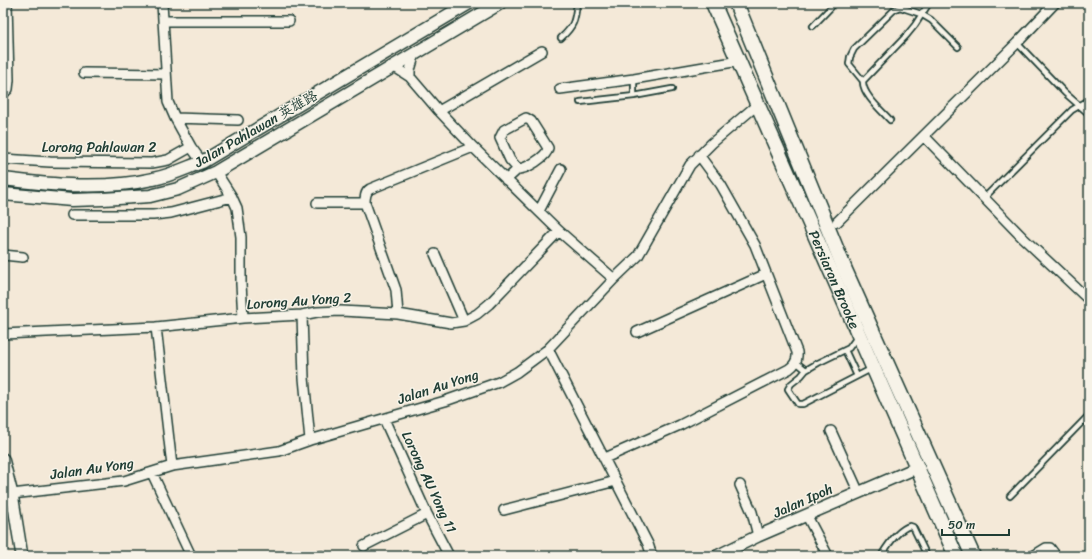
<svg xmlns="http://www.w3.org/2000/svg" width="1092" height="559" viewBox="0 0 1092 559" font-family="Sriracha,'LXGW WenKai TC',sans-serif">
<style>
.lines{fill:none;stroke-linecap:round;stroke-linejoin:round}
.service-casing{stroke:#1f3d34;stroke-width:8}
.minor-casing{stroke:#1f3d34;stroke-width:12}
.tertiary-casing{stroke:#1f3d34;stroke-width:14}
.secondary-casing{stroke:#1f3d34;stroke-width:15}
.primary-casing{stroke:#1f3d34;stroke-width:17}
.service{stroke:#f7f3e8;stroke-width:4.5}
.minor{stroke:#f7f3e8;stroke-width:9}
.tertiary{stroke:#f7f3e8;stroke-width:11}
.secondary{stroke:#f7f3e8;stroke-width:12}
.primary{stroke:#f7f3e8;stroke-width:14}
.labels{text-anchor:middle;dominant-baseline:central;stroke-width:3;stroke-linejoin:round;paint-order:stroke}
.street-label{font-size:14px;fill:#1f3d34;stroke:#f7f3e8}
</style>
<rect width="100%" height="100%" fill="#f4e9d8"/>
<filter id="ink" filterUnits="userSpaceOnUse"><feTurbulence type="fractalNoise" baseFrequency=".025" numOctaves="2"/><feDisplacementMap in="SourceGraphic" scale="8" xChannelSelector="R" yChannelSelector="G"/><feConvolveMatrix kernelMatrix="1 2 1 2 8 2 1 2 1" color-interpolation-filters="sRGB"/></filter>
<g filter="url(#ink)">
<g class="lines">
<defs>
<path id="service" d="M813,26L835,3
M561,38C574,26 575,21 577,3
M1017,43L1065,93L1089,114
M634,79V96
M863,81L849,64L850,57L854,49L895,9L900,7L921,14L931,20L958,47
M580,102L634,96L672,89
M890,120C882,111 862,94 863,81L906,36L915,25L929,3
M984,198L1072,110L1089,100
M857,337L849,348L818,363L806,370L801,376L791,384L788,389L798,404H803L871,369
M845,350L857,376
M796,362L806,370
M1010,496L1089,415
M881,556C887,546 898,529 910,526L913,527L927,556"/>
<path id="minor" d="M162,3L168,102L175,118L191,147L202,162
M163,21H289
M393,66L410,77L439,111L473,147L559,231L614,279
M84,73L166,74
M410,77V70L415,53
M560,89L634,79L739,61
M3,94L8,89L9,80L7,3
M439,111L542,51
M175,118L238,120
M924,136L1023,238L1089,300
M3,159L50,162L152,163L168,160L191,147
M216,172L232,197L237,208L241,237V284L243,318
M506,180L518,169C526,169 547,157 548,148L531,121L526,118L504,130L500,138L510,160L518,169
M317,203H365
M539,211L561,169
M72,215H153L171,213L232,197
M837,222L1017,43L1055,3
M435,254L464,321
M3,255L23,257
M398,314L396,290L365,203C365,198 365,192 370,189L473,147
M302,315L304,378L310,440
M156,327L172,466
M637,332L766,274
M3,334L156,327L243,318L302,315L317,312L341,311L398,314L451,323L464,321L477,314L489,304L559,231
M548,349L648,544L652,556
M384,419L427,514L449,556
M831,431L859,493
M605,458L680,425L789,369C795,365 798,360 797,352L755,245L721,185L699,155
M152,473L191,556
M740,485L752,512L758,536
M12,494L124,481L172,466L279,451L310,440L445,401L499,382L517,372L548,349L614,279L638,256L690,165L712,143L757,105
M504,510L616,481
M807,516L828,556
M364,546L427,514
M321,556H322
M1033,556L1046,548H1050L1056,556"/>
<path id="tertiary" d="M3,459L12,494L22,556
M717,556L758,536L916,468"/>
<path id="secondary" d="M3,179C51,185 105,190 153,179C170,176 186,168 202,162L469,3
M3,194L72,200L103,199L150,196L178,189L216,172L500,3"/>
<g id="primary">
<path id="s1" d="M713,3L956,556"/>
<path d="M736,3L845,270L973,556"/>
</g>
</defs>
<use href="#service" class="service-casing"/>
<use href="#minor" class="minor-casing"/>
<use href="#tertiary" class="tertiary-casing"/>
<use href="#secondary" class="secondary-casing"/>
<use href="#primary" class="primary-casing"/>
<use href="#service" class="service"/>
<use href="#minor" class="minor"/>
<use href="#tertiary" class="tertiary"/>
<use href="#secondary" class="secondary"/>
<use href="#primary" class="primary"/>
</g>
</g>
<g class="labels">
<g class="street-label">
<text transform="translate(256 129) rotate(-30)">Jalan Pahlawan 英雄路</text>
<text x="99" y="147">Lorong Pahlawan 2</text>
<text stroke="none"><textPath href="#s1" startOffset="302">Persiaran Brooke</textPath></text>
<text transform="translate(299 301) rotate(-4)">Lorong Au Yong 2</text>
<text transform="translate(438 387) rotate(-18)">Jalan Au Yong</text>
<text transform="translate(92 469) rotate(-8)">Jalan Au Yong</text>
<text transform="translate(429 482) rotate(65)">Lorong AU Yong 11</text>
<text transform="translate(803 501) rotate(-24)">Jalan Ipoh</text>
</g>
</g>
<rect width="1092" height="559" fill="none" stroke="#f7f3e8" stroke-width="16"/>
<rect x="8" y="8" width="1076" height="543" fill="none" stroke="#1f3d34" stroke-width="1.5" filter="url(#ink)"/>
<path d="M942 529v6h67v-6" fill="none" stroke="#1f3d34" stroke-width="2"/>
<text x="948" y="529" font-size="12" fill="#1f3d34" stroke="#f7f3e8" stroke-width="3" paint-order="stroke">50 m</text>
</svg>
